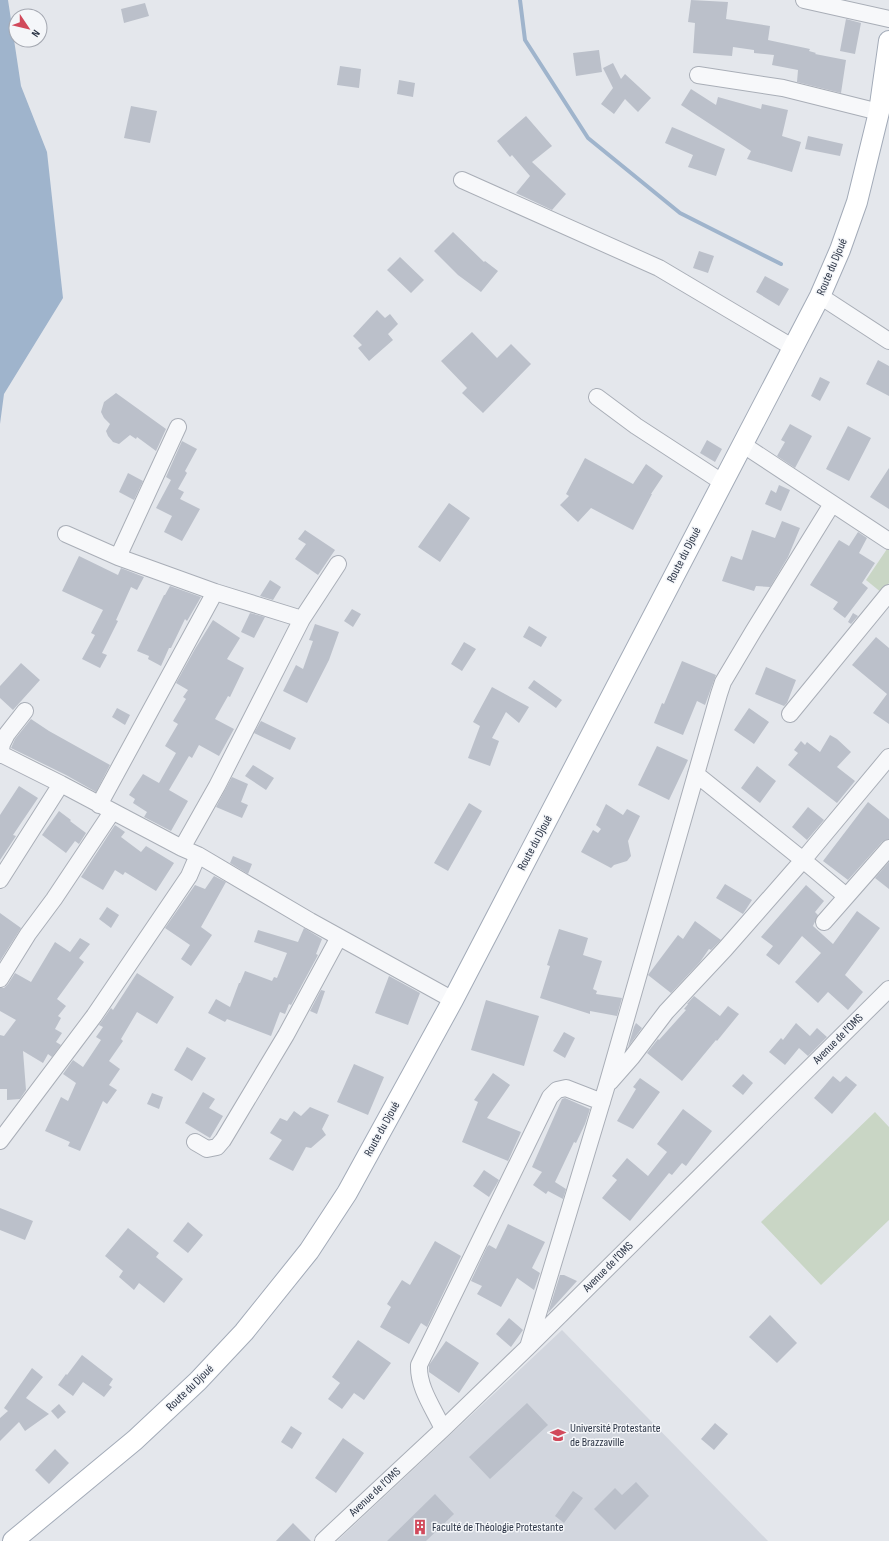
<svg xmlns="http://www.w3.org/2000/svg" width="889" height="1541" viewBox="0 0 889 1541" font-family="'Sofia Sans Condensed',sans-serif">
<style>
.built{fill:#d2d6de}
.grass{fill:#c9d6c5}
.water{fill:#9fb4cc}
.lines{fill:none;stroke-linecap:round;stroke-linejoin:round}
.stream{stroke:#9fb4cc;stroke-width:4}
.building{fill:#bbc0ca}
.minor-casing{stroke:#a9aeb7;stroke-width:18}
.major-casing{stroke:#a3abb8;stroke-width:22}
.minor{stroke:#f7f8fa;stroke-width:16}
.major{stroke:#fff;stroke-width:20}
.labels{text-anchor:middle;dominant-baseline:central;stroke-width:3;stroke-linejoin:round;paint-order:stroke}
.street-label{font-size:12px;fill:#2b3445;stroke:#f4f6f9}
.poi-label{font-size:12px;fill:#2b3445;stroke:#f4f6f9;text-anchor:start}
</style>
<rect width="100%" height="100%" fill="#e4e7ec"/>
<path class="built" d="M562,1330L768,1541H337Z"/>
<path class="grass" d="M887,549L889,550V583L882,593L866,580Z
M875,1112L889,1127V1220L821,1285L761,1222Z"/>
<path class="water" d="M0,0H8L21,86L47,152L63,298L4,394L0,424Z"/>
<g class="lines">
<path class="stream" d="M520,0L525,40L588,138L680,213L781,264"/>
</g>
<path class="building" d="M691,0L728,2L726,19L770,26L768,40L810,49L809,51L816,53L815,54L846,60L841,93L797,82L798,70L772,65L774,55L754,53V50L733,47L732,56L693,53L695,23L688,22Z
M145,3L149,16L124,23L121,9Z
M846,19L861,23L855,54L840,51Z
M599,50L602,72L576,76L573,53Z
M613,63L621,79L625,74L651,98L638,112L625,99L614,114L601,104L613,88L603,68Z
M340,66L361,69L359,88L337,85Z
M399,80L415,83L413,97L397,94Z
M691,89L716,105L718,97L761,109L762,104L788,110L782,136L801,142L792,172L747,159L751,151L681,105Z
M131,106L157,111L150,143L124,138Z
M526,116L552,146L532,162L566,194L552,210L516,193L530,176L512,155L510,157L497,141Z
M672,127L725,149L716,176L688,167L693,155L665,143Z
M808,136L843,144L840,156L805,149Z
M453,232L484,262L485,261L498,271L481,292L458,275L434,251Z
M699,251L714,256L708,273L693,268Z
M400,257L424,280L411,293L387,270Z
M765,276L789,289L779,306L756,292Z
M377,310L385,318L390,314L398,324L388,334L393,340L369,361L358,348L362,345L353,336Z
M472,332L497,358L511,344L531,364L483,413L462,393L467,388L441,361Z
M878,360L889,366V396L866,384Z
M820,377L830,382L820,401L811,396Z
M116,393L166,429L156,451L137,437L136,439L130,435L119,444L113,442L108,436L106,431L110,424L104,418L101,412L104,402Z
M790,424L812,436L795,468L777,456L785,442L781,440Z
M848,426L871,438L849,481L826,469Z
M707,440L722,449L715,462L700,453Z
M182,441L197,449L185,471L187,473L178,489L184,492L180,499L200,509L182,541L164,532L172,516L156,508L171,480L166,477Z
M585,458L633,484L646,464L663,476L651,494H652L633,530L591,508L578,522L560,505L569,496L566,494Z
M889,468V509L870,497Z
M128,473L143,481L134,500L119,492Z
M779,485L790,490L781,511L765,504L771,490L776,493Z
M449,503L470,518L440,562L418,547Z
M782,521L800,528L788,557L770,587L756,586L754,591L722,581L731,556L742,560L752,530L775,538Z
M305,530L335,550L318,575L295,559L306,544L298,539Z
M858,532L867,538L859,553L875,563L862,583L868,588L845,618L833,609L838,602L810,585L839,540L849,546Z
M79,556L118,575L121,568L144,577L137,590L131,587L116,620L118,621L102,653L107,655L100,668L82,659L95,635L91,633L103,610L62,591Z
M270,580L281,587L273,600L260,596Z
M170,586L201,597L187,621L185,619L171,648H169L161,666L148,659L149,656L137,651L164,595H165Z
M352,609L361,614L353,627L344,621Z
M250,613L265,617L254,638L241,632Z
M853,613L858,616L851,624L848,622Z
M213,620L240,638L227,659L244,668L230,697L228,696L215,719L234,729L219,756L199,745L192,758L189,756L169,790L188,801L171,831L144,817L147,812L133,803L135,799L129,795L143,774L159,783L176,753L165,746L178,724L173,721L186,699L183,697L188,690L176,683L195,649Z
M315,624L339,632L329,660L307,703L283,691L296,665L303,669L313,641L309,640Z
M529,626L547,637L541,647L523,637Z
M876,637L889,648V724L873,713L887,694L852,665Z
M464,642L476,649L462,671L451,664Z
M682,661L716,675L705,705L697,701L683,735L654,723L662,703L664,704Z
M21,663L40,680L13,710L0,698V686Z
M766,667L796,680L787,703L784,706L755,694Z
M534,680L562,700L556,708L528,688Z
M492,687L529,707L519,723L506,712L492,738L499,741L490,766L468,758L480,726L473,722Z
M117,708L130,715L125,725L112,717Z
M749,708L769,722L754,744L734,730Z
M31,719L49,731L110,765L96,792L66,775L11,748L15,739Z
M261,721L296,738L290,750L254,733Z
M830,735L837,739L851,752L837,767L855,781L837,803L788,765L798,753L794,750L801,741L805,745L807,742L820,752Z
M657,746L688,760L669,800L638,785Z
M253,765L274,778L266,790L245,776Z
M757,766L776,781L760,803L741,788Z
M232,777L248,784L241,802L248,805L242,818L216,807Z
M19,786L38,798L13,835L16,836L0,860V815Z
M868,802L889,819V839L882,842L848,880L823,861Z
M469,803L482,811L448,871L434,863Z
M606,804L623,815L627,809L640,816L628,841L631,856L627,861L614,865L611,868L581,852L593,830L598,833L601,829L596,825Z
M808,807L824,820L807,840L792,827Z
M59,811L71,820L70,821L86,833L79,844L75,841L66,853L42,835Z
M115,825L125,832L121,837L141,852L146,846L174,863L156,891L125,872L123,875L115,870L103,890L81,877Z
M233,856L252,864L248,874L230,863Z
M889,862V889L875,878Z
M214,876L226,882L201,927L212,935L191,966L181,959L190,945L165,928L195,885L205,889Z
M725,884L752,900L743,914L716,898Z
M806,885L824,901L815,912L818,915L813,926L833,944L857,911L880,928L845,975L863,992L848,1010L828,992L818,1003L795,982L821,953L802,936L779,965L766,955L773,946L761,937Z
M107,907L119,915L111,928L99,919Z
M0,913L21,928L0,961Z
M695,921L721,940L711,950L709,949L700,962L671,993L648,975L678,935L683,939Z
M304,928L322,939L316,954L318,955L291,1005L289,1004L285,1014L280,1012L271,1036L227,1019L225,1022L208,1013L216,999L230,1007L239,983H240L245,971L272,981L274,977L277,978L287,953L254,942L258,930L298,942Z
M559,929L588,938L583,955L602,961L593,989L597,991L596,994L622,998L617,1016L590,1011V1014L540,998L550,966L547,965Z
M80,938L90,944L79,958L84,962L57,999L66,1006L58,1016L61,1018L55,1029L62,1033L56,1042L61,1045L52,1057L48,1054L43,1063L23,1051L26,1090L20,1099L7,1100V1089H0V1035L4,1036L16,1020L0,1011V988H4L8,984L15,973L31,982L55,942L70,952Z
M137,973L174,997L157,1024L137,1012L121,1039L123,1041L109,1061L120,1069L109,1085L117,1090L107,1104L103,1101L80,1151L68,1146L70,1142L45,1131L61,1097L68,1101L76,1083L63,1074L73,1060L83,1067L101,1040L96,1037L103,1027L99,1025L111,1008L113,1010Z
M389,976L420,993L408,1025L375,1013Z
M321,990L325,991L317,1014L310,1011Z
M694,996L720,1016L728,1006L739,1014L717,1041L716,1040L682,1081L647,1053L658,1039L659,1040L686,1010L684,1009L688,1004H687Z
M486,1000L539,1016L524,1066L471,1050Z
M636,1023L642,1028L628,1047L634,1027Z
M796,1023L810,1036L817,1028L827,1037L808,1056L799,1048L785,1065L769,1052L781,1038L783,1040Z
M564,1032L575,1038L565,1058L553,1051Z
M187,1047L206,1058L192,1081L174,1070Z
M354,1064L384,1077L368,1115L337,1102Z
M493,1073L510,1085L487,1118L521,1132L508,1161L462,1142L478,1102L474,1100Z
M743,1074L753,1083L743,1095L732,1086Z
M833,1076L840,1082L846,1076L857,1085L832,1114L814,1098Z
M640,1078L660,1092L633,1129L617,1121L636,1089L633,1087Z
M203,1092L215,1099L209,1108L223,1116L210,1138L185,1123Z
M152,1093L163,1097L159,1109L147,1104Z
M565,1098L590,1109L585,1124L576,1143L574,1142L555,1182L566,1189L563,1199L548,1191L546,1194L533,1185L542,1172L532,1167L562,1099Z
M310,1107L329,1115L322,1129L326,1135L311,1148L306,1147L293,1171L269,1159L282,1140L270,1133L280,1118L287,1121L294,1111L301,1116Z
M683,1109L712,1131L686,1166L682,1163L672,1175L669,1173L630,1221L602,1198L617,1180L612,1176L627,1158L648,1176L667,1152L657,1144Z
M484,1170L499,1180L489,1197L473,1186Z
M0,1208L33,1221L25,1240L0,1230Z
M188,1222L203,1235L188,1253L173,1241Z
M508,1224L545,1242L532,1268L540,1273L534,1290L517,1278L501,1307L477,1294L482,1286L471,1281L487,1247L489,1245L496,1249Z
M128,1228L159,1253L156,1257L183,1279L164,1303L139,1283L134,1290L119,1277L123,1271L105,1256Z
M435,1241L461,1256L427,1327L421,1323L409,1344L380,1327L391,1307L387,1304L402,1280L410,1285Z
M560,1275H564L577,1281L548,1313Z
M770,1315L797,1343L777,1363L749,1337Z
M509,1318L523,1330L511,1347L496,1334Z
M358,1340L391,1363L364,1400L354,1393L342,1409L328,1399L340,1383L332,1377Z
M446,1341L479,1363L459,1393L429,1372V1365Z
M82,1355L113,1379L109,1385L112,1387L104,1397L83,1382L73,1396L58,1385L66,1374L67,1375Z
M32,1368L43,1377L26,1398L49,1414L25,1431L19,1422L0,1441V1418L8,1411L4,1408Z
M527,1403L548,1425L490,1479L469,1457Z
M59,1404L66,1412L58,1419L51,1411Z
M715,1423L728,1434L714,1450L701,1439Z
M291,1426L302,1433L292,1449L281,1442Z
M343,1438L364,1453L336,1493L315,1478Z
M55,1449L69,1463L49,1484L35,1470Z
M636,1482L649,1496L615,1530L594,1509L615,1488L622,1495Z
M573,1491L583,1498L564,1523L555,1516Z
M435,1494L454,1514L426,1541H387Z
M293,1523L311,1541H276Z"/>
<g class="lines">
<defs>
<path id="minor" d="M804,0L889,19
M698,75L783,88L879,112
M462,180L659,268L792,347
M820,296L889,341
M597,397L636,426L722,482
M742,444L889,541
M66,534L118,557L215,592L302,619
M118,557L178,427
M790,714L889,593
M1,754L61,784L182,848L198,855L310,921L453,1000
M0,755L2,744L7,734L25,711
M696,774L803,860L846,896
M99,805L215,592
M182,848L217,786L302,619L338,564
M0,880L61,784
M824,922L889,848
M0,979L28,934L54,899L112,812
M610,1082L632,1057L666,1012L725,949L803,860L889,757
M0,1141L94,1016L189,876L198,855
M195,1142L207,1149L217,1147L223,1140L286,1035L339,937
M528,1347L607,1085L719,694L723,682L754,630L832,504
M443,1429C434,1409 418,1388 419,1365L550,1097L557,1090L566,1088L602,1102
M323,1541L443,1429L528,1347L889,989"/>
<path id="major" d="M13,1541L135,1440L198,1381L244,1332L309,1251L347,1193L453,1000L820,296L840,250L857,202L879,112L889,41"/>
</defs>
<use href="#minor" class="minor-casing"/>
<use href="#major" class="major-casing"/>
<use href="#minor" class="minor"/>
<use href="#major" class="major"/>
</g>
<defs>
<symbol id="university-bare" viewBox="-9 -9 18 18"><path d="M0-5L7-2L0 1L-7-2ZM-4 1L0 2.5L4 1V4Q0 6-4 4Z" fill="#d1495b" stroke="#f4f6f9" stroke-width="2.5" paint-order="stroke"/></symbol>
<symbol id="building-bare" viewBox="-9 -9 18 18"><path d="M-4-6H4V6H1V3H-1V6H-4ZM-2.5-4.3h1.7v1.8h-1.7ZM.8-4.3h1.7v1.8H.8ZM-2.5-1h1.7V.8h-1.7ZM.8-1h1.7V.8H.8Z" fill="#d1495b" stroke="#f4f6f9" stroke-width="2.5" paint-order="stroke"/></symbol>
</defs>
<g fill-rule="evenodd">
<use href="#university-bare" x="547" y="1424" width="22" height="22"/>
<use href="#building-bare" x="409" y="1516" width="22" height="22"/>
</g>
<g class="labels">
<g class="street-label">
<text transform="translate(832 267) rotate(-67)">Route du Djoué</text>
<text transform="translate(684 555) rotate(-63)">Route du Djoué</text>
<text transform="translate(535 843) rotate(-62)">Route du Djoué</text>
<text transform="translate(838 1039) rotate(-45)">Avenue de l'OMS</text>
<text transform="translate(382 1129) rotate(-61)">Route du Djoué</text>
<text transform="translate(608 1267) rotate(-45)">Avenue de l'OMS</text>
<text transform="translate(190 1388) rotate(-44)">Route du Djoué</text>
<text transform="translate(375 1492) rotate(-43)">Avenue de l'OMS</text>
</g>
<g class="poi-label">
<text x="570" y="1428">Université Protestante<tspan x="570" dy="14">de Brazzaville</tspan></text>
<text x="432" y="1527">Faculté de Théologie Protestante</text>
</g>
</g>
<g transform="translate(28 28) rotate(125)"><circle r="19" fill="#f4f6f9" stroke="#a4a8b1"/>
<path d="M0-3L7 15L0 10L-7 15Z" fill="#d1495b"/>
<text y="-6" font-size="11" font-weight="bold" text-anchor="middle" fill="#2b3445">N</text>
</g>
</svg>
